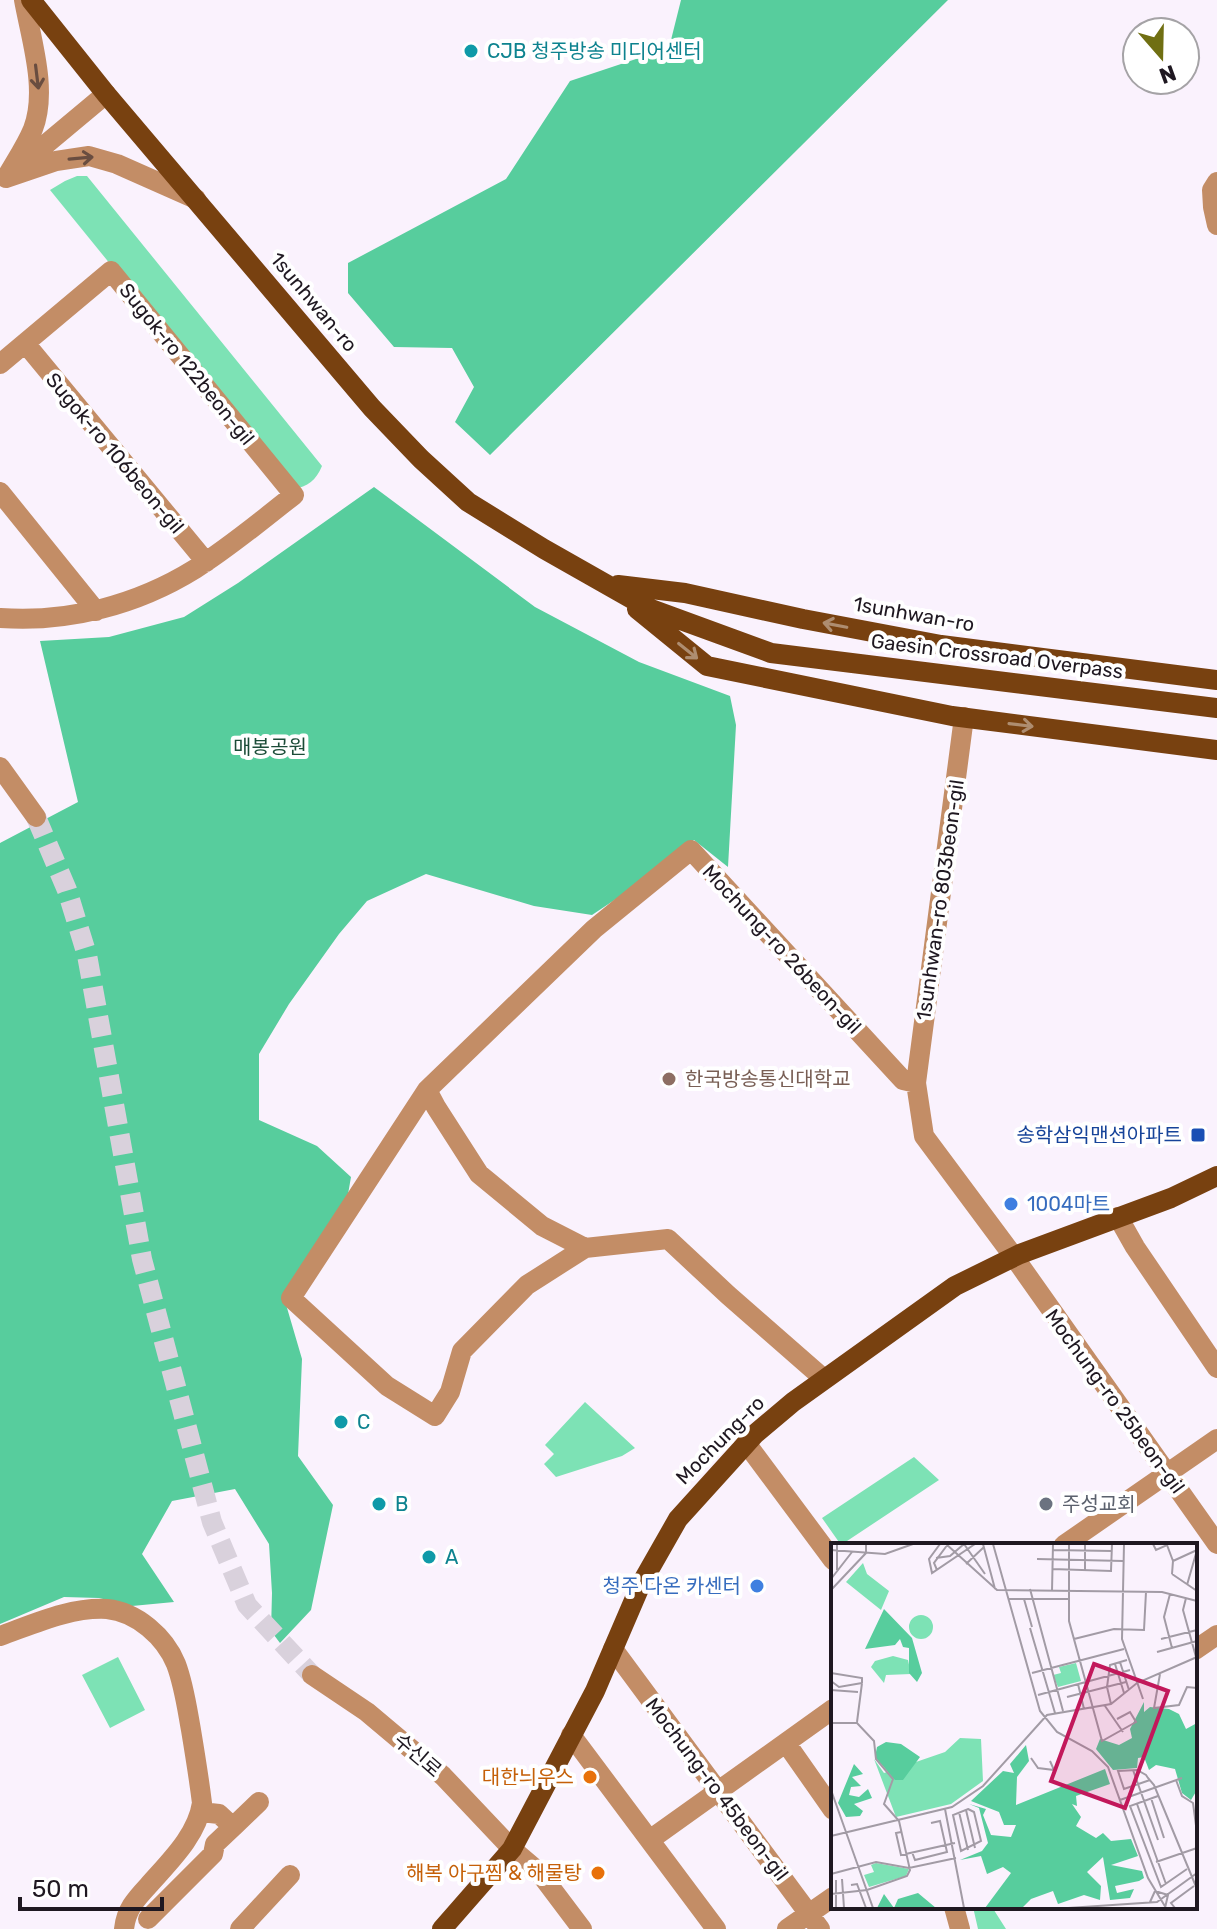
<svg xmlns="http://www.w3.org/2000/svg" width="1217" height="1929" viewBox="0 0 1217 1929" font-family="Rubik,'Noto Sans KR',sans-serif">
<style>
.green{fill:#7de2b5}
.forest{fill:#57cd9d}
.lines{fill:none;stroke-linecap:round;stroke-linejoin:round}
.minor-tunnel{stroke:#d9d1dc;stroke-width:20;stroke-dasharray:20 10;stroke-linecap:butt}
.minor{stroke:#c38d66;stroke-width:20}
.major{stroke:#784110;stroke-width:20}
.oneway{stroke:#694d40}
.oneway2{stroke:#ae8d70}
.culture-dot{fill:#0f9aa8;stroke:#fff;stroke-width:3}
.education-dot{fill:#8d6e63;stroke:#fff;stroke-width:3}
.transit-dot{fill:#1a4fb4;stroke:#fff;stroke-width:3}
.shop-dot{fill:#3f7fe0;stroke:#fff;stroke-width:3}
.worship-dot{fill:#6b7280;stroke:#fff;stroke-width:3}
.food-dot{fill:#e8710a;stroke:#fff;stroke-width:3}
.labels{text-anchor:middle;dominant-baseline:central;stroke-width:8;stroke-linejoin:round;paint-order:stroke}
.culture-label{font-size:20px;fill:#0d838f;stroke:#fff;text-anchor:start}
.street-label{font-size:20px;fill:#1f1821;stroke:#fff}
.park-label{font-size:20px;fill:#1b4c38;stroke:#fff}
.education-label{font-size:20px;fill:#785e54;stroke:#fff;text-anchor:start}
.transit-label{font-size:20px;fill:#164399;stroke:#fff;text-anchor:end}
.shop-label{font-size:20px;fill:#366cbe;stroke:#fff;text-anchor:start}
.worship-label{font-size:20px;fill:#5b616d;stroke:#fff;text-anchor:start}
.food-label{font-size:20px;fill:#c56008;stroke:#fff;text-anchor:end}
.inset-road{fill:none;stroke:#a29ba5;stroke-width:2}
.view{fill:#c2185b;fill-opacity:0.15;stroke:#c2185b;stroke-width:4}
.inset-edge{fill:none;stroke:#1f1821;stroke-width:4}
</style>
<rect width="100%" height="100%" fill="#faf2fd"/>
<path class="green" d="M77,176H87L322,466C316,480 308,487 293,489L50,190L65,181Z
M585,1402L635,1448L622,1456L556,1477L544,1464L554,1454L545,1445Z
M914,1457L939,1480L841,1545L822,1518Z
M118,1657L145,1710L110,1728L82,1675Z
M973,1907H992L1006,1929H978Z"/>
<path class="forest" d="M681,0H948L490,455L455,422L474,387L452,348L394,347L348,293V263L506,179L570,81L669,48Z
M374,487L535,607L639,662L730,696L736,725L728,867L694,840L652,875L592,915L534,906L426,874L367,901L339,934L289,1004L259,1054V1120L317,1146L351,1177L347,1200L285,1301L302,1359L298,1456L333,1505L311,1610L280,1643L271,1631L272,1593L269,1544L235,1489L172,1501L142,1554L174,1602L132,1606L99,1598L64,1597L0,1624V843L78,802L40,641L109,637L184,617L238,583Z"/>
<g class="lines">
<path class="minor-tunnel" d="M36,817L67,890L87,955L142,1259L212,1522L247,1605L312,1675"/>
<path class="minor" d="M15,170L106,94
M6,178L56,161L89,156L117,164L196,199
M6,178C15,162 26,146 33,129C48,90 31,39 24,0
M1217,182L1212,190L1213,207L1217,225
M25,343L206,562
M0,364L111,271L294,495C262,520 230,547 195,569C137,605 68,623 0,618
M0,492L96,611
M0,767L36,817
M916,1083L964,717
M427,1090L436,1107L479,1174L542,1226L585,1248L668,1239L728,1295L824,1379
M1118,1217L1135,1247L1217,1368
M585,1248L527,1285L462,1351L450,1392L435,1416L387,1386L291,1298L427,1090L594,929L691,850L903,1080L916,1083L924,1136L1014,1257L1217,1544
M746,1443L833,1560
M1064,1545L1217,1439
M0,1636C34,1624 70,1607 107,1609C137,1612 165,1637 176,1664C184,1685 187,1708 191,1730C195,1754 199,1779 202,1803C197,1836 169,1862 148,1886C135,1900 126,1910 124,1929
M613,1649L820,1929
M1195,1650L1217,1635
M312,1675L367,1712L443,1776L512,1849L539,1872L582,1929
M571,1735L716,1929
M786,1743L833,1810
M201,1812L219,1814L233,1827L259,1802
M651,1839L833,1709
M954,1907L960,1929
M148,1919L213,1854L215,1844L233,1827
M240,1929L290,1875
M787,1929L833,1897"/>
<path class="major" d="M31,0L106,94L372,408L421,459L468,502L544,549L648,608L771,653L1217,708
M618,585L685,593L803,619L941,645L1217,680
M637,609L707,666L952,716L1217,750
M442,1929L512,1849L595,1691L641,1584L678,1519L755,1434L793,1402L955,1286L1020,1254L1171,1198L1217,1176"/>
</g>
<defs><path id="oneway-shaft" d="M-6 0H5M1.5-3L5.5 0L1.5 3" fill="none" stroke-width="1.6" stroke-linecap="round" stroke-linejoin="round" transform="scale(2)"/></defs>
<g class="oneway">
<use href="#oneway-shaft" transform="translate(37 77) rotate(83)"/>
<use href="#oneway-shaft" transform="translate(81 158) rotate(-5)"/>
</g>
<g class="oneway2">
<use href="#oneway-shaft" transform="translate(835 625) rotate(-169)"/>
<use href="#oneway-shaft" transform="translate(688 651) rotate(39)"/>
<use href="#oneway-shaft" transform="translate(1021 725) rotate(7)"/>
</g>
<g class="culture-dot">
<circle cx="471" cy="51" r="8"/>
<circle cx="341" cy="1422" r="8"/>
<circle cx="379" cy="1504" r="8"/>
<circle cx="429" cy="1557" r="8"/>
</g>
<circle class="education-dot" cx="669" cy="1079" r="8"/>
<rect class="transit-dot" x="1190" y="1127" width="16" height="16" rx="4"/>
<g class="shop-dot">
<circle cx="1011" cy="1204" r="8"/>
<circle cx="757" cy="1586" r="8"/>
</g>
<circle class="worship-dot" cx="1046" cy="1504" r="8"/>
<g class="food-dot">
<circle cx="590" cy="1777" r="8"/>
<circle cx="598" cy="1873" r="8"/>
</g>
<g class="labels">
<g class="culture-label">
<text x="487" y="51">CJB 청주방송 미디어센터</text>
<text x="357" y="1422">C</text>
<text x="395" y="1504">B</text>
<text x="445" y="1557">A</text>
</g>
<g class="street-label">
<text transform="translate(314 302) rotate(50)">1sunhwan-ro</text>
<text transform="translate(187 364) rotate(51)">Sugok-ro 122beon-gil</text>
<text transform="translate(115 453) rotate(50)">Sugok-ro 106beon-gil</text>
<text transform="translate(914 614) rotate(10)">1sunhwan-ro</text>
<text transform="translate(997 656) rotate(7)">Gaesin Crossroad Overpass</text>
<text transform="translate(940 900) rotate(-82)">1sunhwan-ro 803beon-gil</text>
<text transform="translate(782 949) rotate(47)">Mochung-ro 26beon-gil</text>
<text transform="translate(1115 1401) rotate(54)">Mochung-ro 25beon-gil</text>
<text transform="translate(720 1440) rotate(-45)">Mochung-ro</text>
<text transform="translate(418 1755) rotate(41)">수신로</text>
<text transform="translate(717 1789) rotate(53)">Mochung-ro 45beon-gil</text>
</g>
<g class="park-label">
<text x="270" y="747">매봉공원</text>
</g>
<g class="education-label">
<text x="685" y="1079">한국방송통신대학교</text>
</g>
<g class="transit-label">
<text x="1182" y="1135">송학삼익맨션아파트</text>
</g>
<g class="shop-label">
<text x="1027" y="1204">1004마트</text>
<text x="741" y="1586" text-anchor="end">청주 다온 카센터</text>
</g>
<g class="worship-label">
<text x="1062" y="1504">주성교회</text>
</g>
<g class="food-label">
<text x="574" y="1777">대한늬우스</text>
<text x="582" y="1873">해복 아구찜 &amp; 해물탕</text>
</g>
</g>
<g transform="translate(831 1543)">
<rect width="366" height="366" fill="#faf2fd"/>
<path d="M32,20L36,31L58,48L50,67L15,39ZM78 84a12 12 0 1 1 24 0a12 12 0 1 1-24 0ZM62,113L77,117L80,131L55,132L53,140L40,124L44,118ZM245,120L250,138L227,144L222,132L230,130L228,124ZM129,195L150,196L152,238L120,261L65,274L43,216L53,230L114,209ZM45,320L78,326L75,333L38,344L33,332L43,329L40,322Z" fill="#7de2b5"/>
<path d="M53,66L81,95L91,130L86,139L78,130V105L72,104L69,96L64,102L34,106ZM313,159V169L319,164L338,166L348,171L355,186L366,180V247L360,257L351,250L344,226L325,222L318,227L313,214L307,215L306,225L282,227L265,206L269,196L288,202L301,195L299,186ZM55,199L70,201L89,214L72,237H64L44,214L46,204ZM195,202L198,218L186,234L185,262L274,226L279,241L245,253L246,263L241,261L250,274L245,283L265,295L272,290L280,298L300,296L307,313L280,322L311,328L313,335L308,338L284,343L286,350L303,346L299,355L279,357L272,314L256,329L270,343L269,357L253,352L227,361L222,348L200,356L191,365H154L180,330L172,324L156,331L150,313L129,317L151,308L157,300L148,265L138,261L155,266L152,272L160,292L180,294L185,282H173L168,269L140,258L172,228L183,230L179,221ZM23,221L32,231L21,234L30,243L20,244L18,252L28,254L37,246L41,255L23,261L32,268L29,273L15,274L7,260ZM87,350L105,365H46L53,351L63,365L67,356Z" fill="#57cd9d"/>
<path class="inset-road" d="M6,1V27M109,1L98,16L101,30L144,1M115,1L166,47L331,49L366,58M133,1L154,31M152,1L164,46M162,1L209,168L226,189L261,208L277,224L317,335L335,365M238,1V78L271,198L305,179L299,169L286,176M293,1L291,96L312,156M322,1L325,7L336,2L342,18M0,7L54,11L82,1M222,7L281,8M105,15L119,13L133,1M206,16L292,18M135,21L153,4M221,26L280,28L281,1M106,27L103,20L117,1M254,27V1M341,31L342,18L366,7M341,31L366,48M0,36L21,9M356,42L366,7M199,46L232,168M0,47L35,10V1M221,48L222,1M339,51L333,74L341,105M355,55L352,67L365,114M178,56H237M193,56L201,84M199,85L224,170M243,96L283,86L313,87L315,49M330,96L366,87M326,109L366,98M289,119L298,147M284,121L293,150M0,130L31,135V140M201,130L293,106M329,131L323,165L348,162L356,144L366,145M0,138L8,144L31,140M247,141L253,166M0,147L27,149M207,152L299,127M236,154L295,139M280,161L276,144L279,122L296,117M274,163L292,189M26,179L31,140M0,180H26L43,198L45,216L62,236L53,261L68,278L79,327L76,333L36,347L0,351M200,215L207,225L223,227L219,218M302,227L327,297M319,237L293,246L287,228L306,227L315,232L317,235L323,242L366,346M345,237L351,253L362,260L366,290M0,247L42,365M327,253L299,263L330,344L356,326M320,255L333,295M289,257L351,235M306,261L335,341M114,266L133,365M137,266L143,269L150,298L130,308L122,272ZM135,267L144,305M128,269L137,307M70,289L65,290L70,312L124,300M0,293L121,264L152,243L216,172L280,161L306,140L366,114M81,309L84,317L116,309L109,278L100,280M325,319L366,305M0,331L45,319L78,325L125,315M11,336L13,365M5,337V365M20,342L26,341L35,365M319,359L324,348L337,352L334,365M237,365L326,359L366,330M344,365L340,360L363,343"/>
<path class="view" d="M263,121L337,148L294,265L220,238Z"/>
<rect width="366" height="366" class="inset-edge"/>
</g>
<g transform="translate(1161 56) rotate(160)"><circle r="38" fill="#ffffff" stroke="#a5a3a6" stroke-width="2"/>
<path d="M0-6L14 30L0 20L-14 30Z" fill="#706f12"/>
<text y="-12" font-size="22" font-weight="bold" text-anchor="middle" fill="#1f1821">N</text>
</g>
<path d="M20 1897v12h142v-12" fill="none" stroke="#1f1821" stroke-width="4"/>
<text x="32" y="1897" font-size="24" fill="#1f1821" stroke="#ffffff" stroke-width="6" paint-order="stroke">50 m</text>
</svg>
